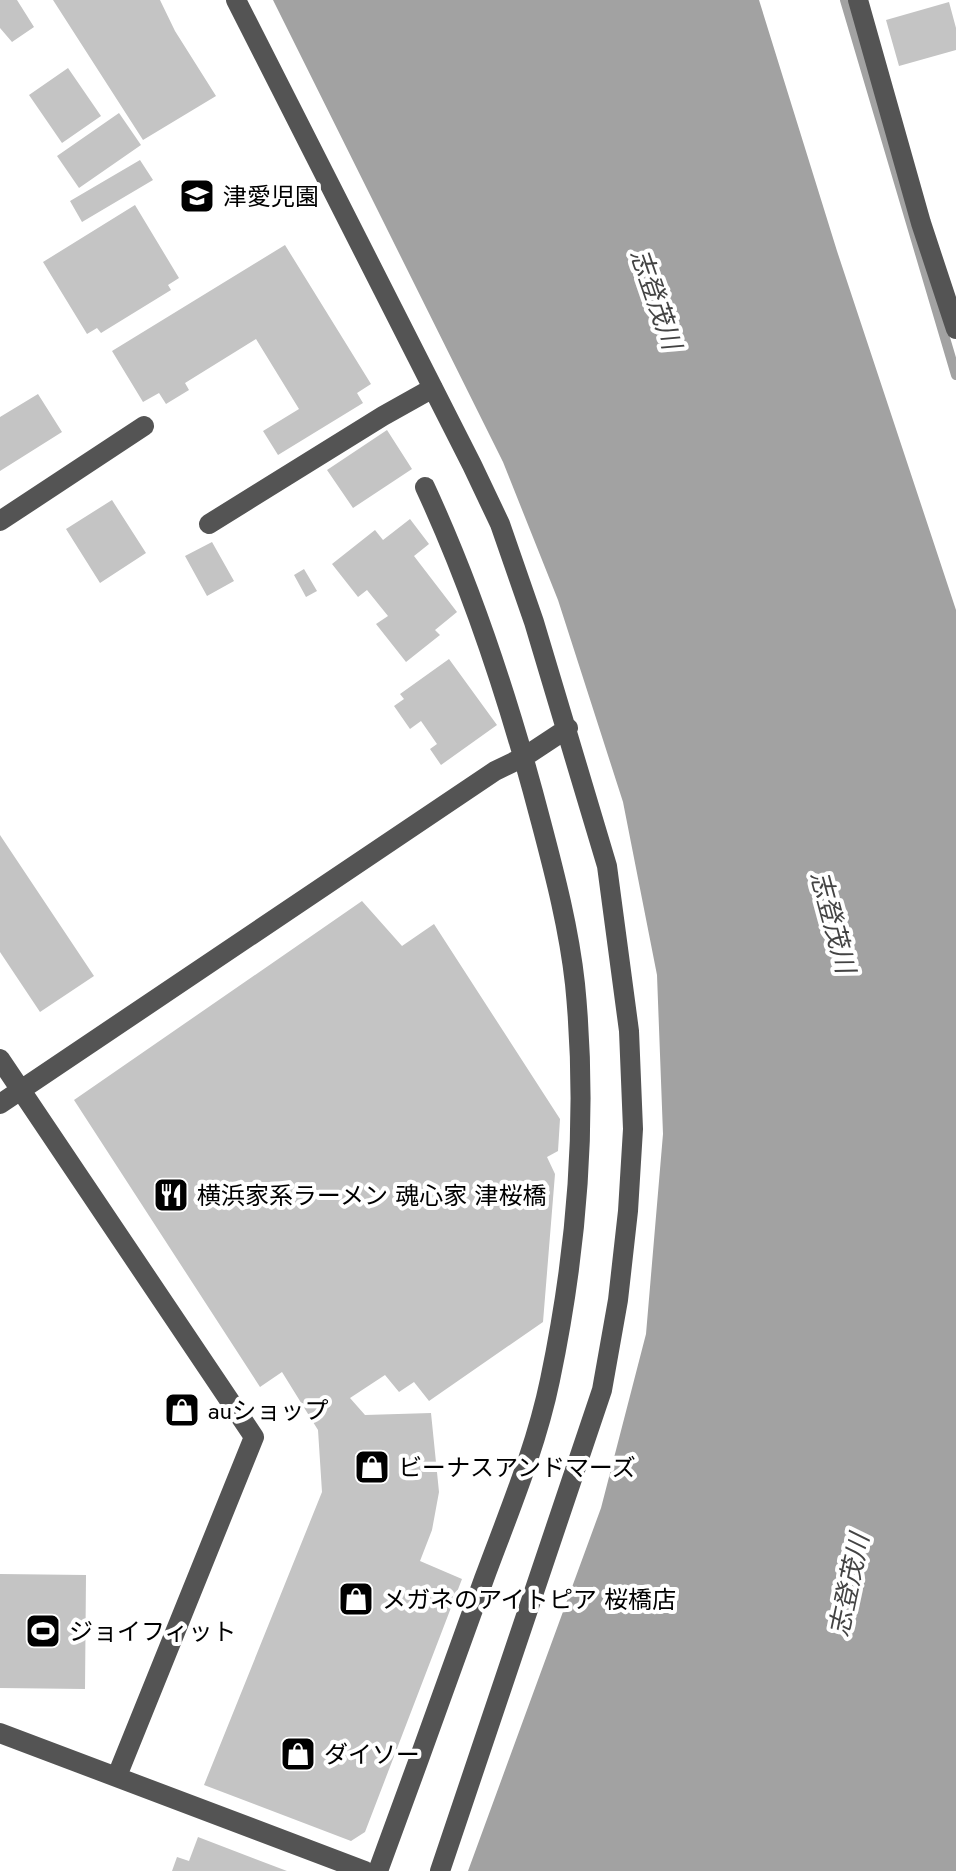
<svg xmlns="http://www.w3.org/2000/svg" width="956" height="1871" viewBox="0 0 956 1871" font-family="Jost,'Noto Sans JP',sans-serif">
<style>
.water{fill:#a2a2a2}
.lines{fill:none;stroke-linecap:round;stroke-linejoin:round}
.stream{stroke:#a2a2a2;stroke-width:10}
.building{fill:#c4c4c4}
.minor{stroke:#545454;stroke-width:20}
.labels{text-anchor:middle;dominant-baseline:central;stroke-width:8;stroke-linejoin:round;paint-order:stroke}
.poi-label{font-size:24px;fill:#000;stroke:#fff;text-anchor:start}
.water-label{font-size:26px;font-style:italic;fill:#434343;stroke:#fff}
</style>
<rect width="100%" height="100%" fill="#fff"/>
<path class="water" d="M273,0H759L837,251L956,610V1871H468L601,1508L646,1334L663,1134L657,975L623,802L558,600L503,462Z"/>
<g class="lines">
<path class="stream" d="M845,0L956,375"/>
</g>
<path class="building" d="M0,0H17L34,27L12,42L0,28Z
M53,0H160L175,31L216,96L143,140Z
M949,2L956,28V50L899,66L886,20Z
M68,68L101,116L62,143L29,95Z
M119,113L141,145L79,188L57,156Z
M140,160L153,180L82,222L70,201Z
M135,205L179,278L168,285L171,290L101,333L97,328L87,334L43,262Z
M285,245L371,384L357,393L363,403L278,455L263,431L299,409L256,339L185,383L189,390L166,404L159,393L143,402L112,351Z
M38,394L62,432L0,471V417Z
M387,430L412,469L353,508L327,470Z
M112,500L146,553L100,583L66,529Z
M410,519L429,544L414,556L457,612L435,630L440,635L406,662L376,624L388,616L367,590L358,597L332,564L375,530L383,540Z
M212,542L234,581L207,596L185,556Z
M304,569L317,591L306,597L294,575Z
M449,659L497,725L441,765L430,749L437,744L421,721L410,729L394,706L404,699L400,694Z
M0,835L94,976L40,1012L0,952Z
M362,901L402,946L434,924L560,1119L558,1151L547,1157L555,1174L543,1322L429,1401L414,1382L399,1392L385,1375L350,1398L365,1415L431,1413L439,1492L432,1530L420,1561L462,1579L365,1832L351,1841L204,1785L322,1492L318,1430L282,1372L260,1387L74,1100Z
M0,1574L86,1575L85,1689L0,1688Z
M198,1837L287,1871H172L177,1857L189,1861Z"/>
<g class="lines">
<path class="minor" d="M236,0L472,465L500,524L534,622L607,866L629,1031L633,1129L628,1211L618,1300L602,1390L440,1871
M858,0L921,223L956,329
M0,521L144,426
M209,524L383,416L433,388
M0,1059L254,1437L117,1776
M0,1104L495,771L524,757L568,728
M0,1733L365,1871
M378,1871C414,1774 449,1676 484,1579C508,1514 536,1448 550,1380C577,1251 588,1115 575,984C569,929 555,875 541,822C511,707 475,595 425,487"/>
</g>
<defs>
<symbol id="school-square" viewBox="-11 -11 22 22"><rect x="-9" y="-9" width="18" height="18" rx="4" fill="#000" stroke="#fff"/><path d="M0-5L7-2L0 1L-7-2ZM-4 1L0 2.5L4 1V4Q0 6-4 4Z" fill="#fff"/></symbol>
<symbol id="restaurant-square" viewBox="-11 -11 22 22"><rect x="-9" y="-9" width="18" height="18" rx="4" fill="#000" stroke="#fff"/><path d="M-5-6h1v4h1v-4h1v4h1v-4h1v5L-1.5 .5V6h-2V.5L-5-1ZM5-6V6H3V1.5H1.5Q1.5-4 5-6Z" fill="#fff"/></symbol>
<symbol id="shop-square" viewBox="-11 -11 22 22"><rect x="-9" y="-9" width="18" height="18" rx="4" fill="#000" stroke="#fff"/><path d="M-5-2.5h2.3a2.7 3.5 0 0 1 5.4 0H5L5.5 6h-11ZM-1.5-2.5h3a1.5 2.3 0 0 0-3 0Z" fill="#fff"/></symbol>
<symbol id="stadium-square" viewBox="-11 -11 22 22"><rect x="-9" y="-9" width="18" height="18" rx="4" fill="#000" stroke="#fff"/><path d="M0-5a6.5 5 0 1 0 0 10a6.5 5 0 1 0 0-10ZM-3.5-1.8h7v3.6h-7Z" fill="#fff"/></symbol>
</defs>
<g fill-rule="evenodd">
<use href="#school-square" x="177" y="176" width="40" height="40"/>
<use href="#restaurant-square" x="151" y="1175" width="40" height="40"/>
<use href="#shop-square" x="162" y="1390" width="40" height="40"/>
<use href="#shop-square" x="352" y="1447" width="40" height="40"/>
<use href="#shop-square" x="336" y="1579" width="40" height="40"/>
<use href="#stadium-square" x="23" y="1611" width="40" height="40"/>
<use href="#shop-square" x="278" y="1734" width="40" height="40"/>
</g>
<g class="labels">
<g class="poi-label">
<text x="223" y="196">津愛児園</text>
<text x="197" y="1195">横浜家系ラーメン 魂心家 津桜橋</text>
<text x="208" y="1410">auショップ</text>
<text x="398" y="1467">ビーナスアンドマーズ</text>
<text x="382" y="1599">メガネのアイトピア 桜橋店</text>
<text x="69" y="1631">ジョイフィット</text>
<text x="324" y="1754">ダイソー</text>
</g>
<g class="water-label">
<text transform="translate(656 299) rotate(71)">志登茂川</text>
<text transform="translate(833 922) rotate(75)">志登茂川</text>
<text transform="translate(849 1585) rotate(-78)">志登茂川</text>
</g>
</g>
</svg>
